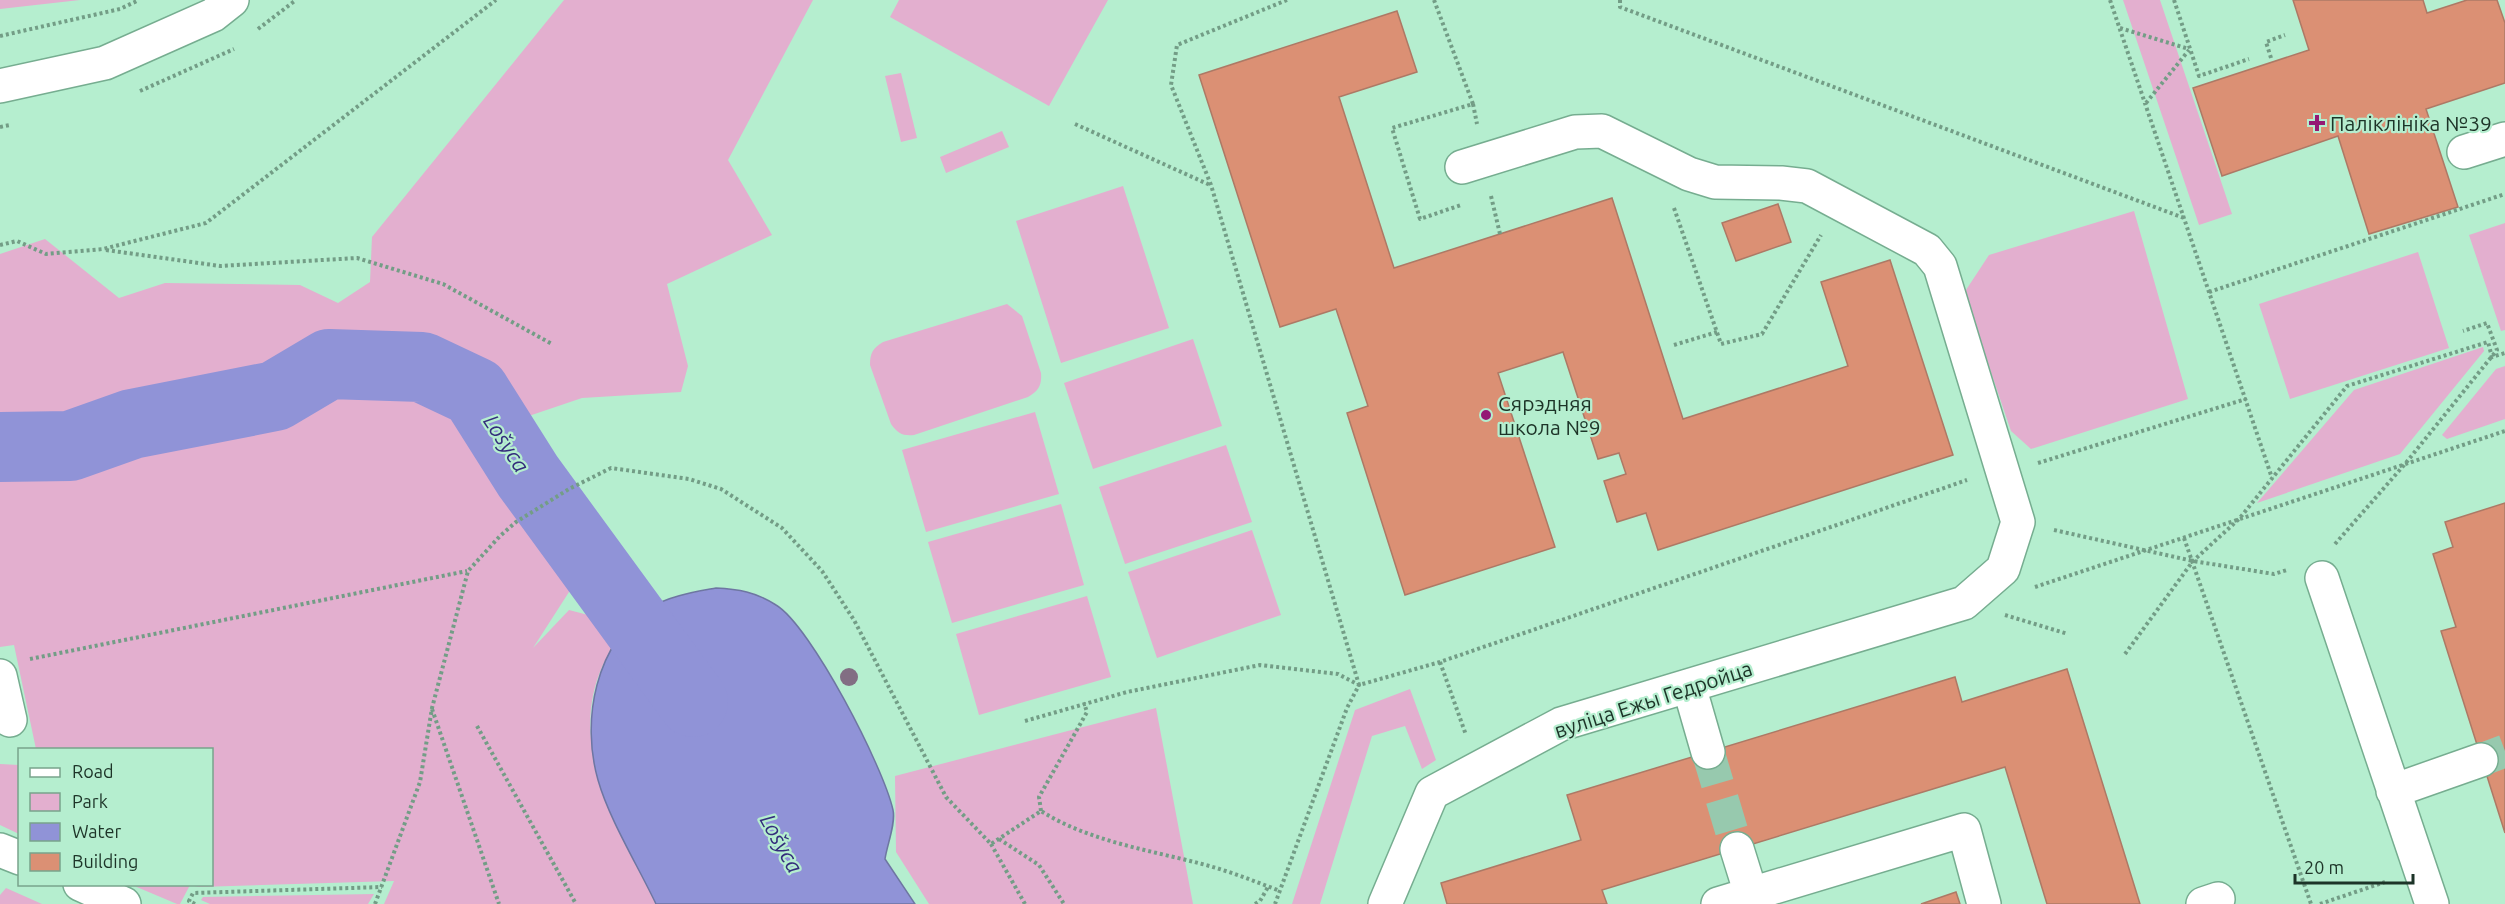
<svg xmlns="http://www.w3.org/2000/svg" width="2505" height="904" viewBox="0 0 2505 904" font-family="Ubuntu,sans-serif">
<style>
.green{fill:#e3afcf}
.water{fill:#9093d7;stroke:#6e76a2;stroke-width:1.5}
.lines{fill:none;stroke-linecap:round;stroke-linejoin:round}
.river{stroke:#9093d7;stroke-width:70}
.building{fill:#db9074;stroke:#ad7965;stroke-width:1.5}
.minor-tunnel{stroke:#97c9ae;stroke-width:33;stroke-dasharray:33 16;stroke-linecap:butt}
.minor-casing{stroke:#76ad90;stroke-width:36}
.path{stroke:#739d86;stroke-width:4;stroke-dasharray:3 3;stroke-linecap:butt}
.minor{stroke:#fff;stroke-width:33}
.tree{fill:#826e83}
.poi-dot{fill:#941974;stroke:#b5eecf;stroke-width:2}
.labels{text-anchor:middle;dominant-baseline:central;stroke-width:4.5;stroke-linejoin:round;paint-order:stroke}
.poi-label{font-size:21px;fill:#1d3428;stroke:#b5eecf;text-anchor:start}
.street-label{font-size:21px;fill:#1d3428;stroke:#b5eecf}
.water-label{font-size:22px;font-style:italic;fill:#342d7c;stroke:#b5eecf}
</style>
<rect width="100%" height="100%" fill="#b5eecf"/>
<path class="green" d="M0,0H80L0,9Z
M564,0H813L728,160L772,235L667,284L688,366L681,392L582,398L511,422L566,517L587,564L533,648L569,610L592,616L621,635C615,645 607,656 602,667C566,750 621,831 656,904H384L394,881L199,887L190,885L180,904H177L132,885L212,884V750L36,749L14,645L0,647V254L45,239L119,298L165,283L300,285L338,303L370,282L372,237Z
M899,0H1108L1049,106L890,17Z
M2123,0H2160L2232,214L2199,225Z
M901,73L917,138L901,142L885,76Z
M1002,131L1009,147L946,173L940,157Z
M1123,186L1169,328L1061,363L1016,221Z
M2134,211L2188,399L2031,449L2011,431L1964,293L1989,255Z
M2505,223V330L2501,331L2469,235Z
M2418,252L2449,348L2290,399L2259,304Z
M1007,304L1022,316L1041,373C1042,386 1038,391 1028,397L914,435C903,436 898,434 891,424L870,365C870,353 873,348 883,342Z
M1193,339L1222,426L1093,469L1064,383Z
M2483,347L2484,351L2400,454L2257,503L2354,390Z
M2505,366V419L2447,439L2442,435L2496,369Z
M1035,412L1059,494L926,532L902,450Z
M1226,445L1252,522L1125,564L1099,487Z
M1061,504L1084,585L952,623L928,542Z
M1252,530L1281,615L1157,658L1128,572Z
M1087,596L1111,677L979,715L956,634Z
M1410,689L1436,760L1422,769L1405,726L1372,736L1320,904H1292L1355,710Z
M1156,708L1193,904H929L896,852L895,776Z
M0,764L19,765V834L0,825Z
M6,888L42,904H0V895Z
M374,894L368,904H210L201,900L203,897Z"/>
<path class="water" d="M716,588C738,589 756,592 776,605C811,626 884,768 893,810C896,823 887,845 885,859L915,904H656C638,866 609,819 598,780C581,721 595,643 650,608C669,596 695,592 716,588Z"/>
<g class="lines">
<path class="river" d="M0,447L70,446L132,424L275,396L329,364L422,367L475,392L528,476L693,702"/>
</g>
<path class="building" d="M2293,0H2423L2427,13L2467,0H2497L2505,23V83L2426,109L2458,207L2369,234L2338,136L2222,176L2193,88L2309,50Z
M1397,11L1417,72L1339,97L1394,268L1612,198L1683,419L1848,366L1821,282L1890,260L1953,455L1658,550L1646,513L1617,522L1604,481L1626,474L1619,453L1598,459L1563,352L1498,373L1555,547L1405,595L1347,413L1368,406L1336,309L1280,327L1199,75Z
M1778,204L1791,242L1736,261L1722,223Z
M2505,503V833L2441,631L2456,627L2433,554L2453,547L2445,522Z
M2067,669L2140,904H2047L2005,767L1602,890L1607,904H1447L1441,883L1581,840L1567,795L1955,677L1962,702Z
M1956,892L1960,904H1921Z"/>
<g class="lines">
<path class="minor-tunnel" d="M1708,752L1737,849
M2481,760L2505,751"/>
<defs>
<path id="minor" d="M0,86L105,63L213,15L232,0
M2464,152L2505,139
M2322,578L2432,904
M0,676L10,720
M1689,686L1708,752
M2393,791L2481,760
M1737,849L1751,894
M0,850L20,858
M80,884L124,904
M1385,904L1432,793L1561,724L1964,603L2003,569L2018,522L1940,266L1927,250L1807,186L1781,183L1715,182L1689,174L1602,131L1575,132L1462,167
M1718,904L1964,830L1984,904
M2203,904L2218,899"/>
</defs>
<use href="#minor" class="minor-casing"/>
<path class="path" d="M1287,0L1177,45L1171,85L1211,185L1359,685L1440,662L1967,480
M1434,0L1473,104L1392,128L1420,219L1461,205
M1620,0V7L2184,218
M2110,0L2272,478
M2174,0L2199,76L2249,59
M2120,28L2189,49
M258,29L296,0
M0,36L120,9L139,0
M2271,58L2266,42L2285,35
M140,91L234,49
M2146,103L2189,50
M1473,104L1477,124
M1075,124L1210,185
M0,127L10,125
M1491,196L1500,234
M1674,208L1721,344L1762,334L1821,235
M0,245L17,241L46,254L103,249L206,223L496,0
M106,250L220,266L357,258L443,284L552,344
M2209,292L2505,194
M1674,345L1717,332
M2038,463L2246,399
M2054,530L2193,561L2274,574L2287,570
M2184,538L2311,904
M2335,544L2405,464L2497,350L2487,323L2463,331
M2035,587L2505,431
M2005,615L2068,634
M2125,654L2193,561L2239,519L2347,386L2488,342L2492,357L2505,353
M30,659L467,571
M1440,662L1466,735
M432,709L499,904
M1025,721L1127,692L1260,665L1338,674L1359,685L1347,708L1275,904
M477,726L576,904
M1041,811L1039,797L1087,712L1084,703
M999,839L1039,865L1064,904
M991,844L1025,904
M195,904L189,901L193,893L382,887
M375,904L420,782L432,708L468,571L500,536L516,522L569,489L611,468L689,479L721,489L782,528L822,571L854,620L946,797L991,844L1041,811C1088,841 1149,850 1202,864C1229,871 1254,881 1280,891
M1255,904L1260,901L1268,887
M2320,904L2385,882"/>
<use href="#minor" class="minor"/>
</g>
<circle class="tree" cx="849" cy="677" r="9"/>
<g class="poi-dot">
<path d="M2314 114h6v6h6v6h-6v6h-6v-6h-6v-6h6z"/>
<circle cx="1486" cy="415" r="6"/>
</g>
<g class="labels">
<g class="poi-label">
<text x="2330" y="123">Паліклініка №39</text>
<text x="1498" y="403">Сярэдняя<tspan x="1498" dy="24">школа №9</tspan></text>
</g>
<g class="street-label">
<text transform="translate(1653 699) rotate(-18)">вуліца Ежы Гедройца</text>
</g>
<g class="water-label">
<text transform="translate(507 443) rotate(57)">Lošyca</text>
<text transform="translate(782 843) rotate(61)">Lošyca</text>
</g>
</g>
<rect x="18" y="748" width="195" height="138" fill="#b5eecf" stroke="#78a48c" stroke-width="1.5"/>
<rect x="30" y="768" width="30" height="9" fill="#ffffff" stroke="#78a48c" stroke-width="1.5"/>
<text x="72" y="778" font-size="18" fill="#1d3428">Road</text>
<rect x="30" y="793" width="30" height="18" fill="#e3afcf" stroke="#78a48c" stroke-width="1.5"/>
<text x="72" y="808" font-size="18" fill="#1d3428">Park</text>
<rect x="30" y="823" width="30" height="18" fill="#9093d7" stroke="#78a48c" stroke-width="1.5"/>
<text x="72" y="838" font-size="18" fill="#1d3428">Water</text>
<rect x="30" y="853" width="30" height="18" fill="#db9074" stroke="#78a48c" stroke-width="1.5"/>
<text x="72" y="868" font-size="18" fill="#1d3428">Building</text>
<path d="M2295 874v9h118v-9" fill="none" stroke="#1d3428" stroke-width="3"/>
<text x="2304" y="874" font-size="18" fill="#1d3428" stroke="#b5eecf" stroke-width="4.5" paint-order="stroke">20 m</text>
</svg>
